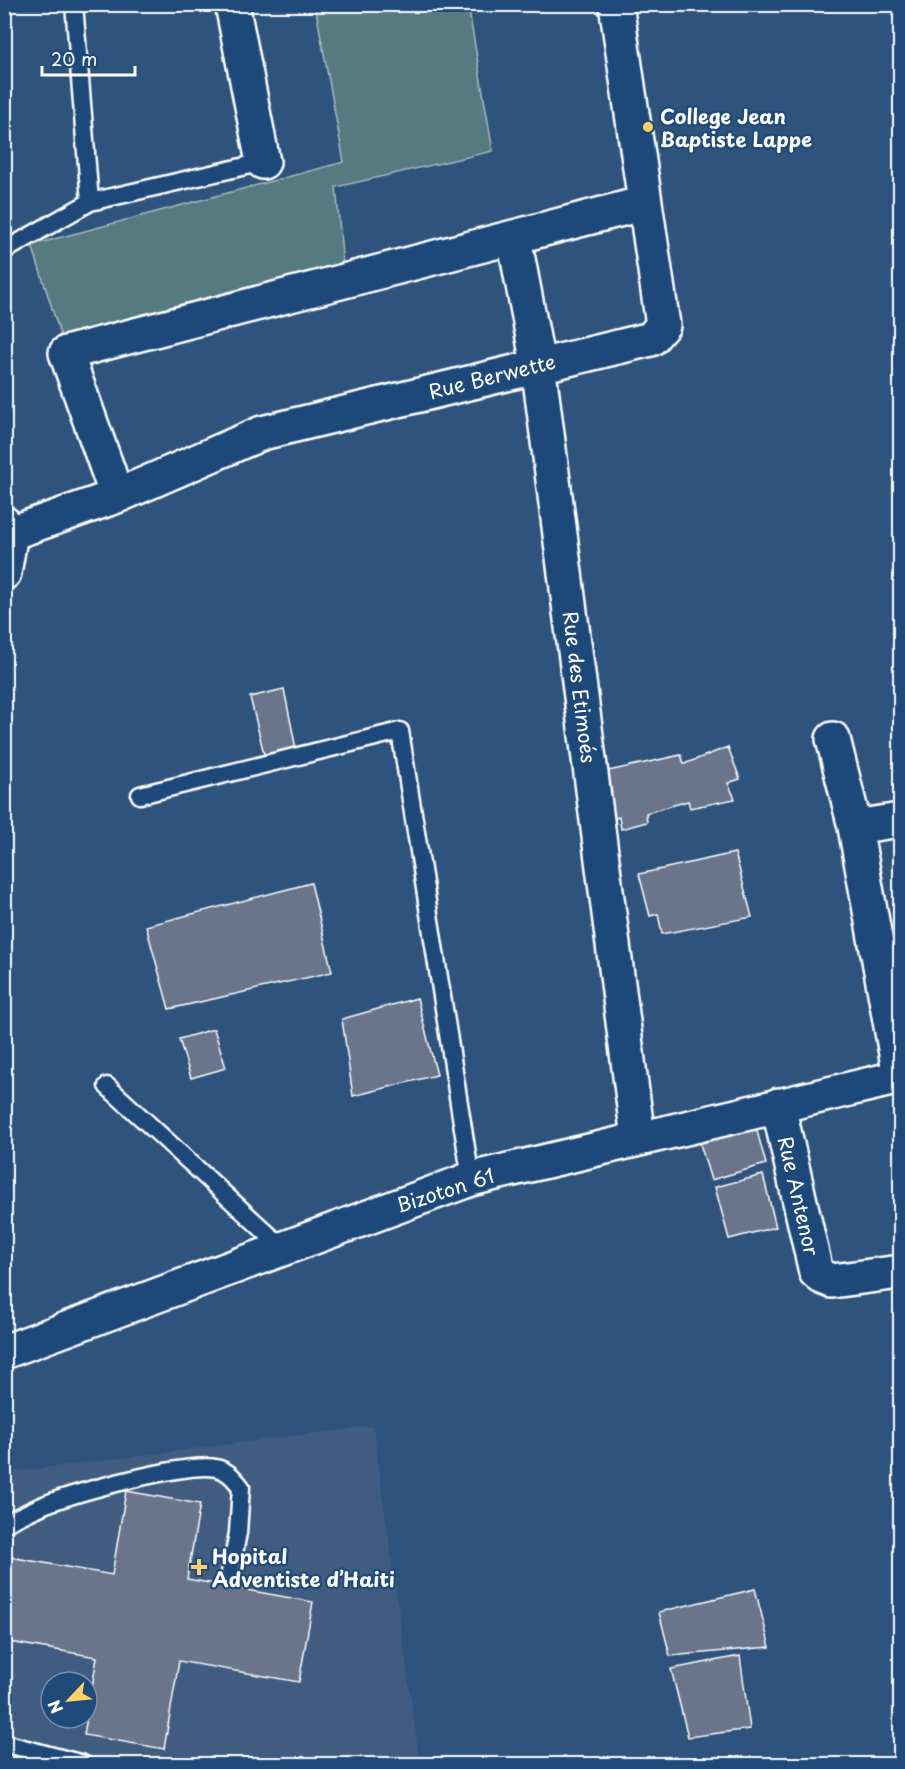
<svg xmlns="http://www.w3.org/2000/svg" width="905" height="1769" viewBox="0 0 905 1769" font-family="'Playpen Sans',sans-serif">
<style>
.built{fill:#405d81;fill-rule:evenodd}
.green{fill:#557a80;stroke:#aabcc0;stroke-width:1.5}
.building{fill:#6b758b;stroke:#fff;stroke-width:1.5}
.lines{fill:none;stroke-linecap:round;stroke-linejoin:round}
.service-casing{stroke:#fff;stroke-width:21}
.minor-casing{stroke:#fff;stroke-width:38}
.service{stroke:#1f4a7a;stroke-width:16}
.minor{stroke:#1f4a7a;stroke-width:33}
.poi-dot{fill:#ffd166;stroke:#1f4a7a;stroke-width:2}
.labels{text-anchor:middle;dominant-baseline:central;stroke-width:4.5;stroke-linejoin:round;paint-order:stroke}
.poi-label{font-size:20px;font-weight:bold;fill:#fff;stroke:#1f4a7a;text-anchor:start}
.street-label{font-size:20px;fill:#fff;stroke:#1f4a7a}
</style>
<rect width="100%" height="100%" fill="#2e537d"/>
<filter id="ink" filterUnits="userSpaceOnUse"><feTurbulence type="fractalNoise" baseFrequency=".0167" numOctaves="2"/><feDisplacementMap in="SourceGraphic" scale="12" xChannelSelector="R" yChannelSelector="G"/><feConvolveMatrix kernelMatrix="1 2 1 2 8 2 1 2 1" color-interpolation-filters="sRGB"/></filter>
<g filter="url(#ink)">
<path class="built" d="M373,1426L420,1764H5L4,1473ZM51,1682H87V1718H51Z"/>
<path class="green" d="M315,5H468L493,151L336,187L344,276L63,343L32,245L344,162Z"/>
<path class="building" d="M284,689L296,749L264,754L250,697Z
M728,747L740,779L728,783L735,799L690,808L688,801L646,813L647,822L621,829L619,817L607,821L599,773L681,755L684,764Z
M735,853L752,917L662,934L658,914L650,916L639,874Z
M311,883L332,972L169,1009L146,926Z
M417,998L437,1075L353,1096L342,1019Z
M214,1029L226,1068L191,1078L179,1039Z
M754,1120L766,1164L711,1180L698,1137Z
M763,1175L776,1227L729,1239L715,1187Z
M126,1491L200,1504L187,1579L313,1602L299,1682L179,1661L164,1749L84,1735L97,1657L4,1641V1556L112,1575Z
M755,1589L770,1647L670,1656L659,1612Z
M740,1656L750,1729L688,1737L671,1669Z"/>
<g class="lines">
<defs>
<path id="service" d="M74,4L90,202
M4,245L9,248L90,202L263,162
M140,795L400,731L471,1179
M107,1086L283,1248
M4,1524C18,1517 32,1510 46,1504C78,1492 186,1462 216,1468C227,1470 234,1478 241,1487L238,1533L230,1573
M4,1743L83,1764"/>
<path id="minor" d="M232,4L263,162
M514,238L538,364L638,1138
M117,496L66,353L645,203
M4,523L11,533L4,573
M11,533L117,496L262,433L651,339L663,325L616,4
M833,739L855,827L900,1076
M855,827L900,820
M778,1105L816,1272L822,1277L832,1281L900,1272
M4,1352L471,1179L900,1077"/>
</defs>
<use href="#service" class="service-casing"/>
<use href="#minor" class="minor-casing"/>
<use href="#service" class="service"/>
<use href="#minor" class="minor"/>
</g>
</g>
<g class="poi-dot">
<circle cx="648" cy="127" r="6"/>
<path d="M196 1558h6v6h6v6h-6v6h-6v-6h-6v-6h6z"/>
</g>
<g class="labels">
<g class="poi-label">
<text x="660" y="116">College Jean<tspan x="660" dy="23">Baptiste Lappe</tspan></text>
<text x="212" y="1556">Hopital<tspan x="212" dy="23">Adventiste d’Haiti</tspan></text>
</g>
<g class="street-label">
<text transform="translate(492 376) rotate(-14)">Rue Berwette</text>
<text transform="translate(580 687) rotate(83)">Rue des Etimoés</text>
<text transform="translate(445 1190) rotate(-18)">Bizoton 61</text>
<text transform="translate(799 1196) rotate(77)">Rue Antenor</text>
</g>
</g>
<rect width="905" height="1769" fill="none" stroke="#1f4a7a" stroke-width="24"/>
<rect x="12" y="12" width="881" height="1745" fill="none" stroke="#fff" stroke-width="2" filter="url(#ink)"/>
<g transform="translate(69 1700) rotate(244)"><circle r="28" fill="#1f4a7a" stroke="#7992af" stroke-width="1.5"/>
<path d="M0-4.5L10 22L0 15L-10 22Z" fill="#ffd166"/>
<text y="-9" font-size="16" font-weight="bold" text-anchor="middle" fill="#ffffff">N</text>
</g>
<path d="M42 66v9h93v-9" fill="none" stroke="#ffffff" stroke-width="3"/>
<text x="51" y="66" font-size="18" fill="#ffffff" stroke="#1f4a7a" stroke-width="4.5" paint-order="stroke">20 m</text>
</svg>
